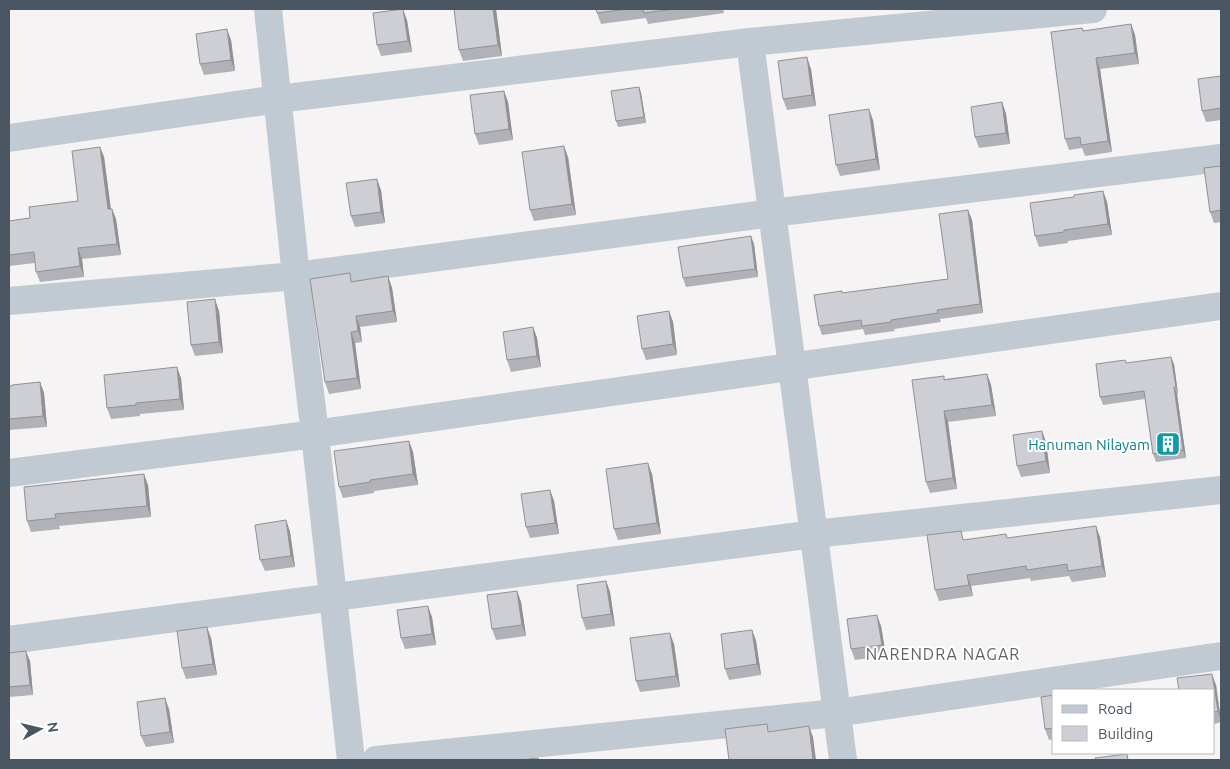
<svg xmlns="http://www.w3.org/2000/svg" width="1230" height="769" viewBox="0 0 1230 769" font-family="Ubuntu,sans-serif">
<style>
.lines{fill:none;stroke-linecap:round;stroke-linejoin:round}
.street{stroke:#c1cad2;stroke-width:28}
.wall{fill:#b0b2b7}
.shaded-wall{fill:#909195}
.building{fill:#cdcfd5;stroke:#909195}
.labels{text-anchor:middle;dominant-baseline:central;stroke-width:4;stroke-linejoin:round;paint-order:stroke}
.culture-label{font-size:15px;fill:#0d838f;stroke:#fff;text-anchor:end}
.neighbourhood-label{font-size:16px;letter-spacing:1px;fill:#5f6368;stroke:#fff}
</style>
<rect width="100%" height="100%" fill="#f5f3f3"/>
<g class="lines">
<path class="street" d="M268,9L296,276L315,434L351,760
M750,42L843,760
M9,138L278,99L750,42L1093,9
M9,301L296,276L772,213L1221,158
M9,473L315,434L1221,306
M9,640L814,534L1221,490
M376,760L836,713L1221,656"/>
</g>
<path class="wall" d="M496,9L502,56L463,61L459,50Z
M596,9H723L724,13L648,24L646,18L601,24L597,13Z
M407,20L412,52L381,56L377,45Z
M1131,24L1135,35L1139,64L1100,69L1112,152L1085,156L1082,148L1069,150L1065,139L1082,28L1084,31Z
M231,40L235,71L204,75L200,64Z
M811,69L816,106L787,110L783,99Z
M1221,76V120L1206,122L1202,111Z
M639,87L641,93L646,123L618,127L616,121Z
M504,91L508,102L513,140L479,145L475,134Z
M1002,102L1006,114L1010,144L979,148L975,137Z
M873,120L880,170L840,176L836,165Z
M100,147L104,157L111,209H112L116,219L121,255L82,259L84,277L40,282L36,272L35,263L9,266V221L30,218L78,201Z
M568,157L576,215L534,221L530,210Z
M1221,166V222L1214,223L1210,212Z
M381,190L385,223L355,227L351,216Z
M1103,191L1107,202L1112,235L1068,241V243L1039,247L1035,236L1074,197Z
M968,210L972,220L983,313L940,319L941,322L894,329L895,331L865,335L863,329L822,335L819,326L843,293L948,279Z
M754,244L758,277L686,287L683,278Z
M388,276L392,288L397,322L360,327L362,342L355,343L361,389L329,394L325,382L353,281Z
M219,311L223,353L195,356L191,345Z
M669,311L673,322L677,355L646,360L642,349Z
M533,327L537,338L541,367L511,372L507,360Z
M1125,360L1126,363L1174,364L1178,394H1177L1186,458L1156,462L1153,454L1145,399L1103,405L1100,397Z
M987,374L991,385L996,416L948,422L957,489L930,493L926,482L945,379Z
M181,378L184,410L140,414V416L111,419L107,408Z
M40,382L44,393L47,427L9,430V386Z
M409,441L413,452L418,485L374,491V493L343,498L339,487Z
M1046,442L1050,473L1021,477L1017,466Z
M652,474L661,534L618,540L614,529Z
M148,485L151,517L59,526L60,529L31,532L27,521Z
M550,490L554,501L559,534L530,538L526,527Z
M286,520L290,532L295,567L265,571L260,560Z
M1006,534L1007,538L1100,537L1106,577L1072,582L1069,576L1031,581L1030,578L971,586L973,596L939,601L935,590L965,540Z
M606,581L610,592L615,626L586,630L582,618Z
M517,591L521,602L526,636L496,640L492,629Z
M432,617L436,645L405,649L401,638Z
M881,626L886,656L855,660L851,649Z
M752,630L756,641L761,675L729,680L725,669Z
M211,638L217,675L186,679L182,668Z
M674,644L680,687L640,692L636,681Z
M9,653L30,661L33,695L9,697Z
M1216,685L1221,722L1214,724V690Z
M1054,695V739L1049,740L1045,729Z
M169,709L174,743L146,747L141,736Z"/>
<path class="shaded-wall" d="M403,9L407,20L412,52L408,41Z
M493,9H496L502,56L498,45Z
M1131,24L1135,35L1139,64L1135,53Z
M227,29L231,40L235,71L231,60Z
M807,57L811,69L816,106L812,95Z
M1096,58L1100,69L1112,152L1108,141Z
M639,87L641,93L646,123L644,117Z
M504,91L508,102L513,140L509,129Z
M1002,102L1006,114L1010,144L1006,133Z
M869,109L873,120L880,170L876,159Z
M564,146L568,157L576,215L572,204Z
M100,147L104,157L112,219L108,209Z
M377,179L381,190L385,223L381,212Z
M1103,191L1107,202L1112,235L1108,224Z
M112,209L116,219L121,255L117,244Z
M968,210L972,220L983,313L980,304Z
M751,236L754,244L758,277L755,269Z
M78,248L82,259L84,277L80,266Z
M388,276L392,288L397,322L393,311Z
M215,299L219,311L223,353L219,342Z
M669,311L673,322L677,355L673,344Z
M356,316L360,327L362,342L358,331Z
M533,327L537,338L541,367L537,356Z
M351,332L355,343L361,389L357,378Z
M1171,357L1174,364L1178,394L1176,387Z
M177,367L181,378L184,410L180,399Z
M987,374L991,385L996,416L992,405Z
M40,382L44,393L47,427L43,416Z
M1174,387L1177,394L1186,458L1183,450Z
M944,411L948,422L957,489L953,478Z
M1042,431L1046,442L1050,473L1046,461Z
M409,441L413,452L418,485L413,474Z
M648,463L652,474L661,534L657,523Z
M144,474L148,485L151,517L147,506Z
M550,490L554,501L559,534L555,523Z
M286,520L290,532L295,567L291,556Z
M1096,526L1100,537L1106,577L1102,566Z
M967,575L971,586L973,596L969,585Z
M606,581L610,592L615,626L611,614Z
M517,591L521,602L526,636L522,625Z
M428,606L432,617L436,645L432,634Z
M877,615L881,626L886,656L882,645Z
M207,627L211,638L217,675L213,664Z
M752,630L756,641L761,675L757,664Z
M670,633L674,644L680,687L676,676Z
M26,651L30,661L33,695L30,685Z
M1212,674L1216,685L1221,721L1218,711Z
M165,698L169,709L174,743L170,732Z
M809,726L813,737L816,760H813Z"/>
<path class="building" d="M403,9L408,41L377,45L373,13Z
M454,9H493L498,45L459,50Z
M596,9H627L597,13Z
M643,9H674L644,13Z
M1131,24L1135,53L1096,58L1108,141L1081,145L1080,137L1065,139L1051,32L1082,28L1083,31Z
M227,29L231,60L200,64L196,34Z
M807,57L812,95L783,99L778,61Z
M1221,76V108L1202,111L1198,79Z
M639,87L644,117L616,121L611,91Z
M504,91L509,129L475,134L470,95Z
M1002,102L1006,133L975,137L971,107Z
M869,109L876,159L836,165L829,115Z
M564,146L572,204L530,210L522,152Z
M100,147L108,209H112L117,244L78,248L80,266L36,272L34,252L9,255V221L30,218L29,207L78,201L72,151Z
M1221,166V210L1210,212L1204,168Z
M377,179L381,212L351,216L346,183Z
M1103,191L1108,224L1064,230V232L1035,236L1030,203L1074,197V195Z
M968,210L980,304L937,310L938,313L891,320V322L862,326L861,320L819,326L814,295L842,291V293L948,279L939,214Z
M751,236L755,269L683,278L678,247Z
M350,273L351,282L388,276L393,311L356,316L358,331L351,332L357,378L325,382L310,279Z
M215,299L219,342L191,345L187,302Z
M669,311L673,344L642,349L637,316Z
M533,327L537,356L507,360L503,332Z
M1171,357L1176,387H1174L1183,450L1153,454L1144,391L1100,397L1096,364L1125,360L1126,363Z
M177,367L180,399L136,403V405L107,408L104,375Z
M987,374L992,405L944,411L953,478L926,482L912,380L944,376V380Z
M40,382L43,416L9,419V386H12V385Z
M1042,431L1046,461L1017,466L1013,435Z
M409,441L413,474L370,480V482L339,487L334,451Z
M648,463L657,523L614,529L606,469Z
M144,474L147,506L55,514L56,518L27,521L24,487Z
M550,490L555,523L526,527L521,494Z
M286,520L291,556L260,560L255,525Z
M1096,526L1102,566L1068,571L1067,564L1027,570L1026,566L967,575L969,585L935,590L927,535L961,531L963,540L1006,534L1007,538Z
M606,581L611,614L582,618L577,585Z
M517,591L522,625L492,629L487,595Z
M428,606L432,634L401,638L397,610Z
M877,615L882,645L851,649L847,619Z
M207,627L213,664L182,668L177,631Z
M752,630L757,664L725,669L721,634Z
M670,633L676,676L636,681L630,638Z
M26,651L30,685L9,687V653Z
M1212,674L1218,711L1214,712V690H1179L1177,678Z
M1054,695V728L1045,729L1041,697Z
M165,698L170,732L141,736L137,702Z
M767,724L768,732L809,726L813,760H729L725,729Z
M1127,754L1128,760H1096L1095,758Z
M538,758L539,760H519Z"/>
<defs>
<symbol id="building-square" viewBox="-11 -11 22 22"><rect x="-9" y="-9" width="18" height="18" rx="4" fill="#0f9aa8" stroke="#fff"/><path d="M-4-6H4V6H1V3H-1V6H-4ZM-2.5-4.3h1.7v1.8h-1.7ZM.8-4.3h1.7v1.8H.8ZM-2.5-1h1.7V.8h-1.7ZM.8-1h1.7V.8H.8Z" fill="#fff"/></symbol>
</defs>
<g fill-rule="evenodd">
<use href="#building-square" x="1154" y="430" width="28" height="28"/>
</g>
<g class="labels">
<g class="culture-label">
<text x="1150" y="444">Hanuman Nilayam</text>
</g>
<g class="neighbourhood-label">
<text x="943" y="654">NARENDRA NAGAR</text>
</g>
</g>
<rect width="1230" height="769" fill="none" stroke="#4a5661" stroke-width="20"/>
<rect x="1052" y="689" width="162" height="65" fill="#ffffff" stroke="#b7bbc0"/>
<rect x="1062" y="705" width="25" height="8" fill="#c1cad2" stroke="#b7bbc0"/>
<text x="1098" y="714" font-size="15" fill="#4a5661">Road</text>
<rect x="1062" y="726" width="25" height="15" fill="#cdcfd5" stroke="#b7bbc0"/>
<text x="1098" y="739" font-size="15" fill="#4a5661">Building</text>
<g transform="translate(40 729) rotate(82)" stroke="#ffffff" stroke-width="4" paint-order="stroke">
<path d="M0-4L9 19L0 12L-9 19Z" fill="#4a5661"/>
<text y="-8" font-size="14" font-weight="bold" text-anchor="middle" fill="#4a5661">N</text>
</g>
</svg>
